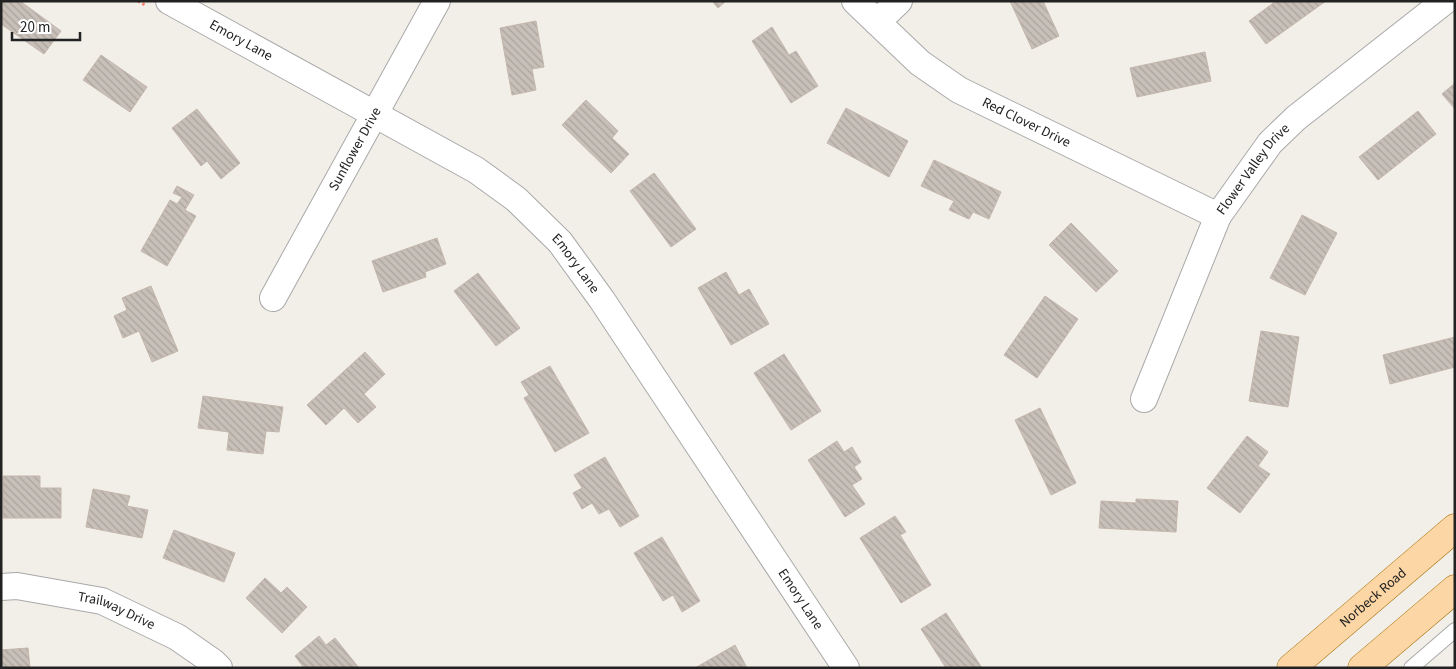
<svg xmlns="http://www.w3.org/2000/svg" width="1456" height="669" viewBox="0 0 1456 669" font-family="'Source Sans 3',sans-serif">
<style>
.building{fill:url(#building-back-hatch);stroke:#c4b6ab}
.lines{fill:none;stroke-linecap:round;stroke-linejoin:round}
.service-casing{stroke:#a9a9a9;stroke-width:16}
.minor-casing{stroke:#a9a9a9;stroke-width:28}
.primary-casing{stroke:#a06b00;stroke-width:29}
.path{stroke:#fa8072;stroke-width:3;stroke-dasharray:2.5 2.5;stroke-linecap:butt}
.service{stroke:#fff;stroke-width:14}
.minor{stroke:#fff;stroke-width:26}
.primary{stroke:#fcd6a4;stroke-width:28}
.labels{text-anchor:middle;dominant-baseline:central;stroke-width:4.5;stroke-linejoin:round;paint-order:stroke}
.street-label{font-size:14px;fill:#222;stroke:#fff}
</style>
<defs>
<pattern id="building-back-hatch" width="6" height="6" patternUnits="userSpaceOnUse" patternTransform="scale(1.25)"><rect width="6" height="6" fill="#c7bfb8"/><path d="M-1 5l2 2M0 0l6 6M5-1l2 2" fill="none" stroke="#aba49e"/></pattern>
</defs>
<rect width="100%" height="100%" fill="#f2efe9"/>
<path class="building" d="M1,1H20L61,31L44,54L1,24Z
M712,1H726L718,8Z
M1010,1H1043L1059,36L1032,49Z
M1276,1H1326L1266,44L1249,21Z
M536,21L544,67L532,69L536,90L512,95L500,28Z
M772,27L789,55L796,51L818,86L791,103L752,41Z
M1205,52L1211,81L1137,97L1130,68Z
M101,55L147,87L130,112L83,80Z
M1455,83V109L1442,94Z
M586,100L618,131L612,138L629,154L611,173L562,125Z
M846,108L908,141L889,177L827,143Z
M197,109L240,163L221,179L207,161L201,166L172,128Z
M1418,111L1436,134L1378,180L1359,157Z
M934,160L1001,192L989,219L973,212L969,219L949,210L954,201L921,186Z
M654,173L696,229L671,247L630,191Z
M177,186L194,195L185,210L196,216L167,266L141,251L170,200L177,204L182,197L173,193Z
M1302,215L1337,233L1305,295L1270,278Z
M1071,223L1118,271L1096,292L1049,245Z
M437,238L446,264L425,272L426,277L383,292L372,261Z
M726,272L739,295L749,289L769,324L731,345L698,288Z
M478,273L520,328L496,346L454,291Z
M151,286L178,351L152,362L139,331L123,338L114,316L127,310L122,298Z
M1045,296L1078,319L1037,378L1004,355Z
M1261,331L1299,337L1288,407L1249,401Z
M1455,337V367L1390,384L1383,355Z
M365,352L385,374L364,394L376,407L358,423L344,408L326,425L307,405Z
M784,354L821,411L791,430L754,373Z
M550,366L589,433L555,452L524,398L529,395L521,382Z
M203,396L283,407L279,432L266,431L263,454L227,450L229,432L198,428Z
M1040,408L1076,483L1051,495L1015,420Z
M1247,436L1268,452L1258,466L1270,474L1240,513L1207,488Z
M837,441L844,452L852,447L861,462L854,467L862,479L852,485L865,504L845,517L808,460Z
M605,457L639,516L620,527L609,509L599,514L592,503L582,509L573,493L582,488L574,475Z
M3,476H40V488H61V518H3Z
M93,489L130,496L127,506L148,510L142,538L86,527Z
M1136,499L1178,501L1176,532L1099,528L1101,501L1136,503Z
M895,516L906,532L900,535L931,585L901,603L860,538Z
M174,530L235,553L224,582L163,558Z
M662,537L700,601L682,612L673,595L663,601L634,553Z
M265,578L281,593L287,587L307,607L282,633L246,598Z
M946,613L982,668H946L921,629Z
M319,636L326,645L335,638L359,668H304L295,656Z
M735,645L747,668H695Z
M28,648L30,668H1V650Z"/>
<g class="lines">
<defs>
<path id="service" d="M1411,668L1455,630"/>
<g id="minor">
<path id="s1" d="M169,1L476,170L516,199L560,242L602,300L846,668"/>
<path id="s2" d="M855,1L920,63L959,90L1218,216"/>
<path d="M877,22L899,1"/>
<path id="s3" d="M273,298L437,1"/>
<path id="s4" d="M1144,399L1218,216L1270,143L1296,118L1445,1"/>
<path id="s5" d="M1,587L17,586L102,601L177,637L213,662L219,668"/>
</g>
<g id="primary">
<path id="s6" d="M1291,668L1455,528"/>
<path d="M1362,668L1455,589"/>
</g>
</defs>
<use href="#service" class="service-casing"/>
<use href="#minor" class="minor-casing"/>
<use href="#primary" class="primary-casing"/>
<path class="path" d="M138,1L145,5"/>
<use href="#service" class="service"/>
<use href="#minor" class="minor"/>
<use href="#primary" class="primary"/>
</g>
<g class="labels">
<g class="street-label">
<text stroke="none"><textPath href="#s1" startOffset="82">Emory Lane</textPath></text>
<text stroke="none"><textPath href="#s2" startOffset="212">Red Clover Drive</textPath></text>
<text stroke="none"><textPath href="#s3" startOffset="170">Sunflower Drive</textPath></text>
<text stroke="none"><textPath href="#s4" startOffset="256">Flower Valley Drive</textPath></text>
<text stroke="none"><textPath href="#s1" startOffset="488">Emory Lane</textPath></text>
<text stroke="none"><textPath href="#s6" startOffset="108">Norbeck Road</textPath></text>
<text stroke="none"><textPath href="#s1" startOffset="892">Emory Lane</textPath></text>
<text stroke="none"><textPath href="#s5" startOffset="119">Trailway Drive</textPath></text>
</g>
</g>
<rect width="1456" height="669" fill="none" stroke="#222222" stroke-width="5"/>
<path d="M12 32v8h68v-8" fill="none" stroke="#222222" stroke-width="2.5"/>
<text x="20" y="32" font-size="15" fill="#222222" stroke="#ffffff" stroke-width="4" paint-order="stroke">20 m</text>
</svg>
